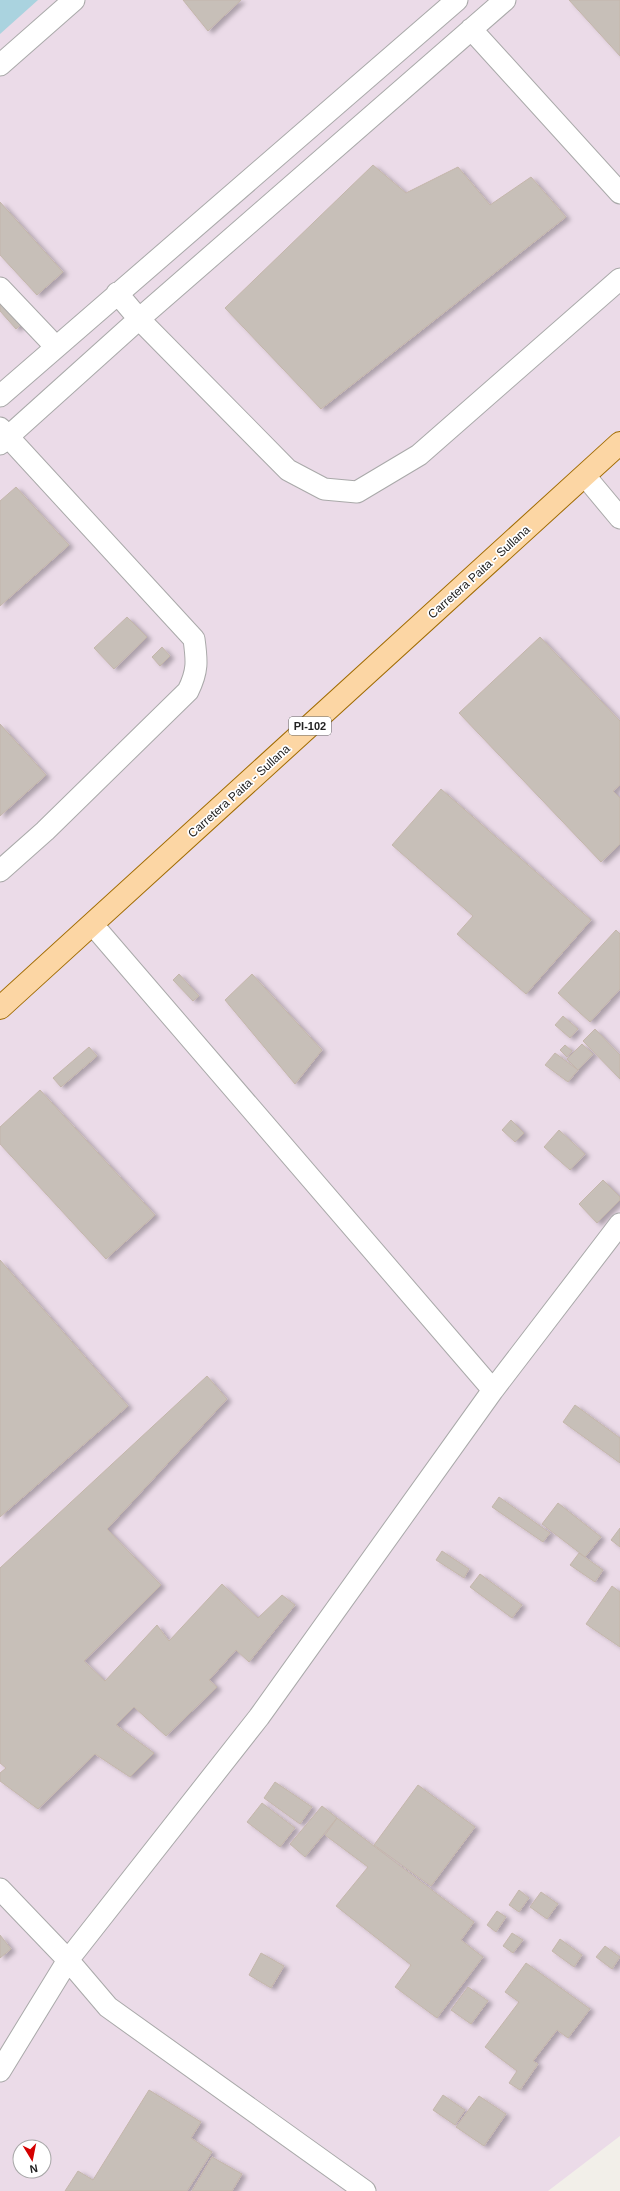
<svg xmlns="http://www.w3.org/2000/svg" width="620" height="2191" viewBox="0 0 620 2191" font-family="Helvetica,sans-serif">
<style>
.industrial{fill:#ebdbe8;fill-rule:evenodd}
.water{fill:#aad3df}
.building{fill:#c7bfb8;stroke:#c4b6ab;filter:url(#shadow)}
.lines{fill:none;stroke-linecap:round;stroke-linejoin:round}
.minor-casing{stroke:#a9a9a9;stroke-width:23}
.major-casing{stroke:#a06b00;stroke-width:24}
.minor{stroke:#fff;stroke-width:21}
.major{stroke:#fcd6a4;stroke-width:22}
.labels{text-anchor:middle;dominant-baseline:central;stroke-width:3.5;stroke-linejoin:round;paint-order:stroke}
.shield{fill:#fff;stroke:#646464;stroke-width:1}
.shield-label{font-size:11px;font-weight:bold;fill:#222}
.street-label{font-size:12px;fill:#222;stroke:#fff}
</style>
<defs>
<filter id="shadow"><feDropShadow dx="4.5" dy="2.5" stdDeviation="2" flood-color="#0004"/></filter>
</defs>
<rect width="100%" height="100%" fill="#f2efe9"/>
<path class="industrial" d="M0,0H620V2136L548,2191H0ZM20,2147H44V2171H20Z"/>
<path class="water" d="M0,0H38L0,34Z"/>
<path class="building" d="M183,0H241L208,31Z
M569,0H620V56Z
M373,165L406,193L458,167L490,205L531,177L566,217L321,409L225,308Z
M0,202L63,272L37,295L0,255Z
M8,299L26,320L16,329L0,311V306Z
M16,487L69,545L0,606V501Z
M127,617L147,637L114,669L94,648Z
M540,637L620,721V785L613,791L620,798V844L601,862L459,713Z
M162,647L170,656L160,666L152,657Z
M0,724L46,775L0,816Z
M441,789L591,920L526,994L457,934L473,916L392,845Z
M616,930L620,934V989L590,1022L558,993Z
M179,974L199,996L193,1001L173,980Z
M252,974L322,1050L295,1084L225,1000Z
M563,1016L578,1029L570,1038L555,1025Z
M595,1029L620,1055V1079L583,1041Z
M582,1044L593,1054L578,1070L567,1059Z
M565,1045L572,1051L567,1057L560,1050Z
M89,1047L97,1056L61,1087L53,1078Z
M555,1053L578,1070L568,1082L545,1065Z
M40,1090L155,1215L106,1259L0,1144V1127Z
M511,1120L524,1133L515,1142L502,1130Z
M559,1130L585,1154L570,1170L544,1147Z
M603,1180L620,1197V1200L597,1223L579,1204Z
M0,1260L128,1406L0,1517Z
M207,1376L227,1399L107,1529L161,1585L84,1661L105,1681L157,1625L169,1641L222,1584L258,1618L282,1595L295,1605L249,1662L236,1650L209,1680L217,1687L166,1736L134,1707L116,1725L154,1753L130,1777L95,1754L38,1809L0,1781V1773L6,1768L0,1763V1568Z
M575,1405L620,1438V1463L563,1422Z
M499,1497L550,1533L543,1542L492,1507Z
M558,1503L601,1537L585,1557L542,1524Z
M620,1528V1547L611,1540Z
M442,1551L469,1569L464,1578L436,1560Z
M579,1553L603,1570L595,1582L570,1565Z
M480,1574L522,1605L512,1618L470,1587Z
M612,1586L620,1592V1647L586,1624Z
M275,1782L312,1807L300,1824L264,1798Z
M418,1785L475,1827L431,1886L374,1845Z
M262,1803L295,1828L280,1847L247,1822Z
M322,1806L337,1818L305,1857L290,1844Z
M337,1818L474,1922L461,1940L483,1957L437,2018L395,1987L411,1965L336,1906L368,1867L325,1835Z
M519,1890L529,1898L519,1912L509,1905Z
M541,1892L558,1904L547,1919L530,1907Z
M497,1911L506,1917L496,1932L487,1925Z
M512,1933L523,1940L513,1953L503,1946Z
M0,1935L11,1949L0,1958Z
M560,1939L582,1955L574,1967L552,1951Z
M605,1946L620,1957L612,1969L596,1957Z
M261,1953L284,1966L271,1988L249,1975Z
M526,1963L590,2009L568,2038L557,2030L533,2061L538,2064L520,2090L509,2083L517,2071L485,2047L519,2002L505,1992Z
M468,1987L488,2001L471,2024L451,2010Z
M149,2090L201,2122L191,2138L212,2152L187,2191H65L78,2171L93,2180Z
M443,2095L465,2110L455,2125L433,2110Z
M479,2096L506,2114L484,2146L456,2127Z
M212,2157L242,2174L232,2191H192Z"/>
<g class="lines">
<defs>
<path id="minor" d="M471,29L620,193
M0,65L74,0
M0,288L56,347
M117,293L139,319L288,470L324,489L357,492L419,455L620,279
M0,396L457,0
M0,428L194,639C197,661 198,671 188,691L45,831L0,871
M0,444L139,319L505,0
M585,476L620,518
M93,925L493,1390
M0,1889L68,1960L108,2007L365,2191
M0,2071L68,1960L259,1717L493,1390L620,1224"/>
<path id="major" d="M0,1008L620,443"/>
</defs>
<use href="#minor" class="minor-casing"/>
<use href="#major" class="major-casing"/>
<use href="#minor" class="minor"/>
<use href="#major" class="major"/>
</g>
<g class="labels">
<rect class="shield" x="289" y="717" width="42" height="18" rx="3"/>
<g class="shield-label">
<text x="310" y="726">PI-102</text>
</g>
<g class="street-label">
<text transform="translate(479 572) rotate(-42)">Carretera Paita - Sullana</text>
<text transform="translate(239 791) rotate(-42)">Carretera Paita - Sullana</text>
</g>
</g>
<g transform="translate(32 2159) rotate(170)"><circle r="19" fill="#ffffff" stroke="#a7a7a7"/>
<path d="M0-3L7 15L0 10L-7 15Z" fill="#d40000"/>
<text y="-6" font-size="11" font-weight="bold" text-anchor="middle" fill="#222222">N</text>
</g>
</svg>
